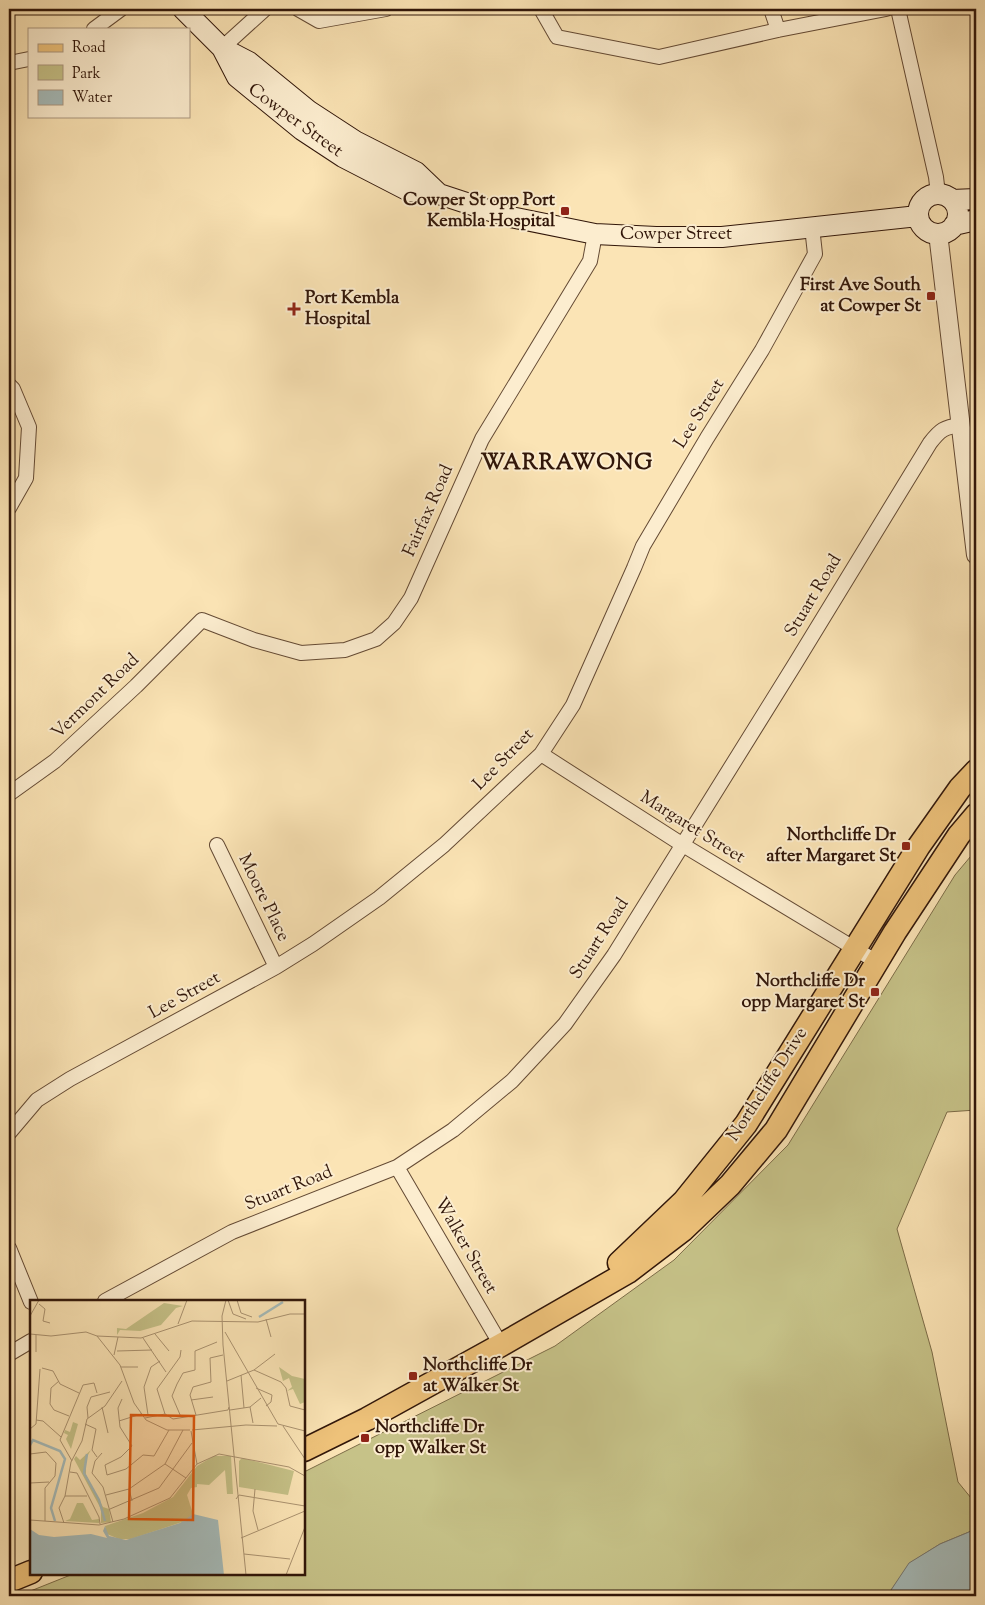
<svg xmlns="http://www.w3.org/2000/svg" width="985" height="1605" viewBox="0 0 985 1605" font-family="'Sorts Mill Goudy',serif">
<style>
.green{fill:#c6c288;stroke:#7c6c48}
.water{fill:#a5bbba;stroke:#777973}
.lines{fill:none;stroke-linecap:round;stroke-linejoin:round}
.minor-casing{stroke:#644a34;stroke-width:16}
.tertiary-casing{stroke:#644a34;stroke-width:20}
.secondary-casing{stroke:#311609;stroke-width:22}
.primary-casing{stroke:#311609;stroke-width:25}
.minor{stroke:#fcedcf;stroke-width:14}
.tertiary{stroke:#fcedcf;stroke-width:18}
.secondary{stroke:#fcedcf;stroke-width:20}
.primary{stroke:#eec27a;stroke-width:22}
.poi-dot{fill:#8f2418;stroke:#fcedcf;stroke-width:2}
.labels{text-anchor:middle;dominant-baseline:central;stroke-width:4;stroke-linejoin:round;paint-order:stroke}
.street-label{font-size:18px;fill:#311609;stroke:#fcedcf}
.poi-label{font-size:18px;font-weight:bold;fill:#311609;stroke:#fcedcf;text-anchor:end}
.district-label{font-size:22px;font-weight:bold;letter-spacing:1px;fill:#311609;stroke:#fcedcf}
.inset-river{fill:none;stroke:#a5bbba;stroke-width:2.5}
.inset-road{fill:none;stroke:#aa9270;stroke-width:1}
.view{fill:#df560c;fill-opacity:0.15;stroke:#df560c;stroke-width:2.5}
.inset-edge{fill:none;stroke:#311609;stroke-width:2.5}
</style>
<rect width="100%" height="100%" fill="#fbe4b5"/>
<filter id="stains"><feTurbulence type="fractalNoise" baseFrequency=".004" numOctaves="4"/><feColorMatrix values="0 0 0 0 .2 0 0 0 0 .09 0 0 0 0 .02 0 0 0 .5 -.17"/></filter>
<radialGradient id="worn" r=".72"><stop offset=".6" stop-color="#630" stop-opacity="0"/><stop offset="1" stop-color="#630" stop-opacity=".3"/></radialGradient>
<path class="green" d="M976,850V1110L947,1112L897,1229L932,1352L958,1482L976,1504V1526L969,1532L940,1544L910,1563L887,1596H18L73,1574H304V1472L555,1346L674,1260L788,1145L955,875Z"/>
<path class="water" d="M976,1526V1596H887L909,1563L940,1544L969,1532Z"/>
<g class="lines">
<defs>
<path id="minor" d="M298,9L319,21L386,9
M541,9L557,37L659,57L778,30L886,9
M771,9L778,30
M898,9L936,177L938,194
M94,29L121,9
M222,48L265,9
M9,63L29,59
M9,385L13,389L29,427L26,478L9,508
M541,754L683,845L877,962
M9,794L55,761L136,686L202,620L254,640L301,653L345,650L376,639L394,623L411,598L482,439L590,261L595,234
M217,845L276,967
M9,1133L37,1100L70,1079L276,967L313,944L379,898L444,845L541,754L573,705L634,568L643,546L707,438L762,350L815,254L812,227
M397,1167L501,1345
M9,1248L31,1302
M105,1301L232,1232L397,1167L453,1130L512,1081L565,1024L614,955L795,664L930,443C940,430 944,427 961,425
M9,1354L31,1341"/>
<path id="tertiary" d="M938,233L976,555"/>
<path id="secondary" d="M183,9L222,48L249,62L309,111L355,141L416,172L439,194
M222,48L237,77L302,130L343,157L409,191L439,194L506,216L595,234L656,237H722L918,216
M918 214a20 20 0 1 1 40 0a20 20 0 1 1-40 0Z
M952,200L976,199
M954,225L976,220"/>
<path id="primary" d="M619,1263L684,1201L746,1124L919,846L960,788L976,771
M304,1450L367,1419L501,1345L628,1272L683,1230L730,1185L776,1130L895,932L959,835L976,815
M9,1581L31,1572"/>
</defs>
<use href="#minor" class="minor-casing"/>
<use href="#tertiary" class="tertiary-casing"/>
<use href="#secondary" class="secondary-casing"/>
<use href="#primary" class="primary-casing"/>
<use href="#minor" class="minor"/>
<use href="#tertiary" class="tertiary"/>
<use href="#secondary" class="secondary"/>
<use href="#primary" class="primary"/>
</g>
<g class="poi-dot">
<rect x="560" y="206" width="10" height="10" rx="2.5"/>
<rect x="926" y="291" width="10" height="10" rx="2.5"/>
<path d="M291.5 301.5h5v5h5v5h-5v5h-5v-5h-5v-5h5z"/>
<rect x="901" y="841" width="10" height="10" rx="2.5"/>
<rect x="870" y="987" width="10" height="10" rx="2.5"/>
<rect x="408" y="1371" width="10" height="10" rx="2.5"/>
<rect x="360" y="1433" width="10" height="10" rx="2.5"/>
</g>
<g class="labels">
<g class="street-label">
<text transform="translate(295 121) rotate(36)">Cowper Street</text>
<text x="676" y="235">Cowper Street</text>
<text transform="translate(700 414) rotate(-58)">Lee Street</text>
<text transform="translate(429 511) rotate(-66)">Fairfax Road</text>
<text transform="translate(814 596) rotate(-59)">Stuart Road</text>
<text transform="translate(96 697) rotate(-44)">Vermont Road</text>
<text transform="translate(504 760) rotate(-46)">Lee Street</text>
<text transform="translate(692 828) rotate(32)">Margaret Street</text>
<text transform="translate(263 898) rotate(64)">Moore Place</text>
<text transform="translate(600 939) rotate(-57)">Stuart Road</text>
<text transform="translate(185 996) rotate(-29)">Lee Street</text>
<text transform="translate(768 1085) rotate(-57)">Northcliffe Drive</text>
<text transform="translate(289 1189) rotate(-22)">Stuart Road</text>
<text transform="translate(465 1246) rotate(60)">Walker Street</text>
</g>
<g class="poi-label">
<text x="555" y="201">Cowper St opp Port<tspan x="555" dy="21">Kembla Hospital</tspan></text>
<text x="921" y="286">First Ave South<tspan x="921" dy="21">at Cowper St</tspan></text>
<text x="305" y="299" text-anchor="start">Port Kembla<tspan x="305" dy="21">Hospital</tspan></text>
<text x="896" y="836">Northcliffe Dr<tspan x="896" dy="21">after Margaret St</tspan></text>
<text x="865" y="982">Northcliffe Dr<tspan x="865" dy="21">opp Margaret St</tspan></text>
<text x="423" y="1366" text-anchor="start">Northcliffe Dr<tspan x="423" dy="21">at Walker St</tspan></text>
<text x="375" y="1428" text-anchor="start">Northcliffe Dr<tspan x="375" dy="21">opp Walker St</tspan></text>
</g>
<g class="district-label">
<text x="567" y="464">WARRAWONG</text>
</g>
</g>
<g transform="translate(30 1300)">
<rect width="275" height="275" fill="#fbe4b5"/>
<path d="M134,3L153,6L146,8L131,25L110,31L90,30L87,35V28L96,29ZM249,67L262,76L275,79V102L270,104L263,89L257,91L262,87L259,78L253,81ZM43,122L48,124L41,149L36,139L38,135L34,133L35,130L40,132ZM61,150L56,158V175L73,207L79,209L81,222L71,223V209L44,159L46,156L50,160ZM184,156H201L203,194H197L195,170L179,185L167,184V187L161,188L157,195L163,214L155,221L101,239H89L77,234L75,226L113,213L143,197L167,166ZM212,158L264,171L258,195L209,187V161ZM47,203H53L62,220L69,219V223L35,221L40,219Z" fill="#c6c288"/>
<path d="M163,214L188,220L194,275H0V229L9,235L24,237L61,234L77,238L73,231L75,226L79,236L96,240L150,223Z" fill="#a5bbba"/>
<path class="inset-river" d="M229,17L253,2M0,145L3,140L30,151L35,159L21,208L25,221M57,154L54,173L69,200L75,221"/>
<path class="inset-road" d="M196,0L192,16L193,45L216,275M198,0L203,14L216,19M207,0L211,13L222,17M9,4L15,9L13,21L20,23M0,16L9,0M236,19L241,37M148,24L157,0M195,32L248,124M0,34L21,36L56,32L67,36L111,38L162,21L228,22L260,14H275M125,34L139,51M6,35V52M67,36L90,65L104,103L116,120L137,130H160M113,38L136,72M87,51L122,50M84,55L88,37M91,67H108M12,68L23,71L30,84L49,93M224,70L245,54M211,75L214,108M29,81L21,88L20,104L24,110L39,116M197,81L224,70L251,82L256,88L260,106L275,110M226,88L242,95L241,102L236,106M92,99L88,108L90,127L102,146L91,157L75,165L77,175L96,169L113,155L124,156L139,130M161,100L183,97M72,107L78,133M220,107L223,123M200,110L220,107L231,98M135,114L127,89L150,57L151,50M118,115L114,87L121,67L130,61M166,115L160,95L163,87L181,82L180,58L193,55M151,117L142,96L147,84L153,73L165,70V51L187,42M58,118L57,107L61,97L80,92M115,118L135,114L143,119L198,110L199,107M6,120L13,121L31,137M89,121L111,114M55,124L66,129L62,150L67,157M248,124L275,131M253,126L275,159M0,129L6,124L10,69M162,130L216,125L247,126M161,131L167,164M72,153L65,161L62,173L73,187L83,222M0,154L16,152L26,163L25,176L15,188V221M42,161L30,140L53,85L64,83L67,93M135,164L156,178M40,172L47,173L69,217L70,224M0,183L19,182M225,189L223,211L228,230M76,195L99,189M35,196L41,162L52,141L57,119L75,106L92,81M35,196H57M206,199L209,195L275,206M102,201L99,189L135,164L153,130M80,209L129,188L162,143M0,220L69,225L94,219L140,198L167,164L189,154L259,167L275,176M34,223L29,208L35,196M211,238L275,211M214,254L260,259M256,275L275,227"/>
<path class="view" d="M101,115L164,116L163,220L99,219Z"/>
<rect width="275" height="275" class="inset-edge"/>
</g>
<rect width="985" height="1605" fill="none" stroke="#fbe4b5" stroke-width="30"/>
<rect x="10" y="10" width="965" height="1585" fill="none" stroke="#311609" stroke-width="2.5"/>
<rect x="15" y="15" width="955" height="1575" fill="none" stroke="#311609"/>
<rect x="28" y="28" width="162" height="90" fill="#fcedcf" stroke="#ab9780"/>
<rect x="38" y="44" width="25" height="8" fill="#eec27a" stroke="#ab9780"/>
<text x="72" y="52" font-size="15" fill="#311609">Road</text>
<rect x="38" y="65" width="25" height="15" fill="#c6c288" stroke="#ab9780"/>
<text x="72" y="78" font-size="15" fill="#311609">Park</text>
<rect x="38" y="90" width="25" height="15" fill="#a5bbba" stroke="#ab9780"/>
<text x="72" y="102" font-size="15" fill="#311609">Water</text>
<rect width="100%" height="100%" filter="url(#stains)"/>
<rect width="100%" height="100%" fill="url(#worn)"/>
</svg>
